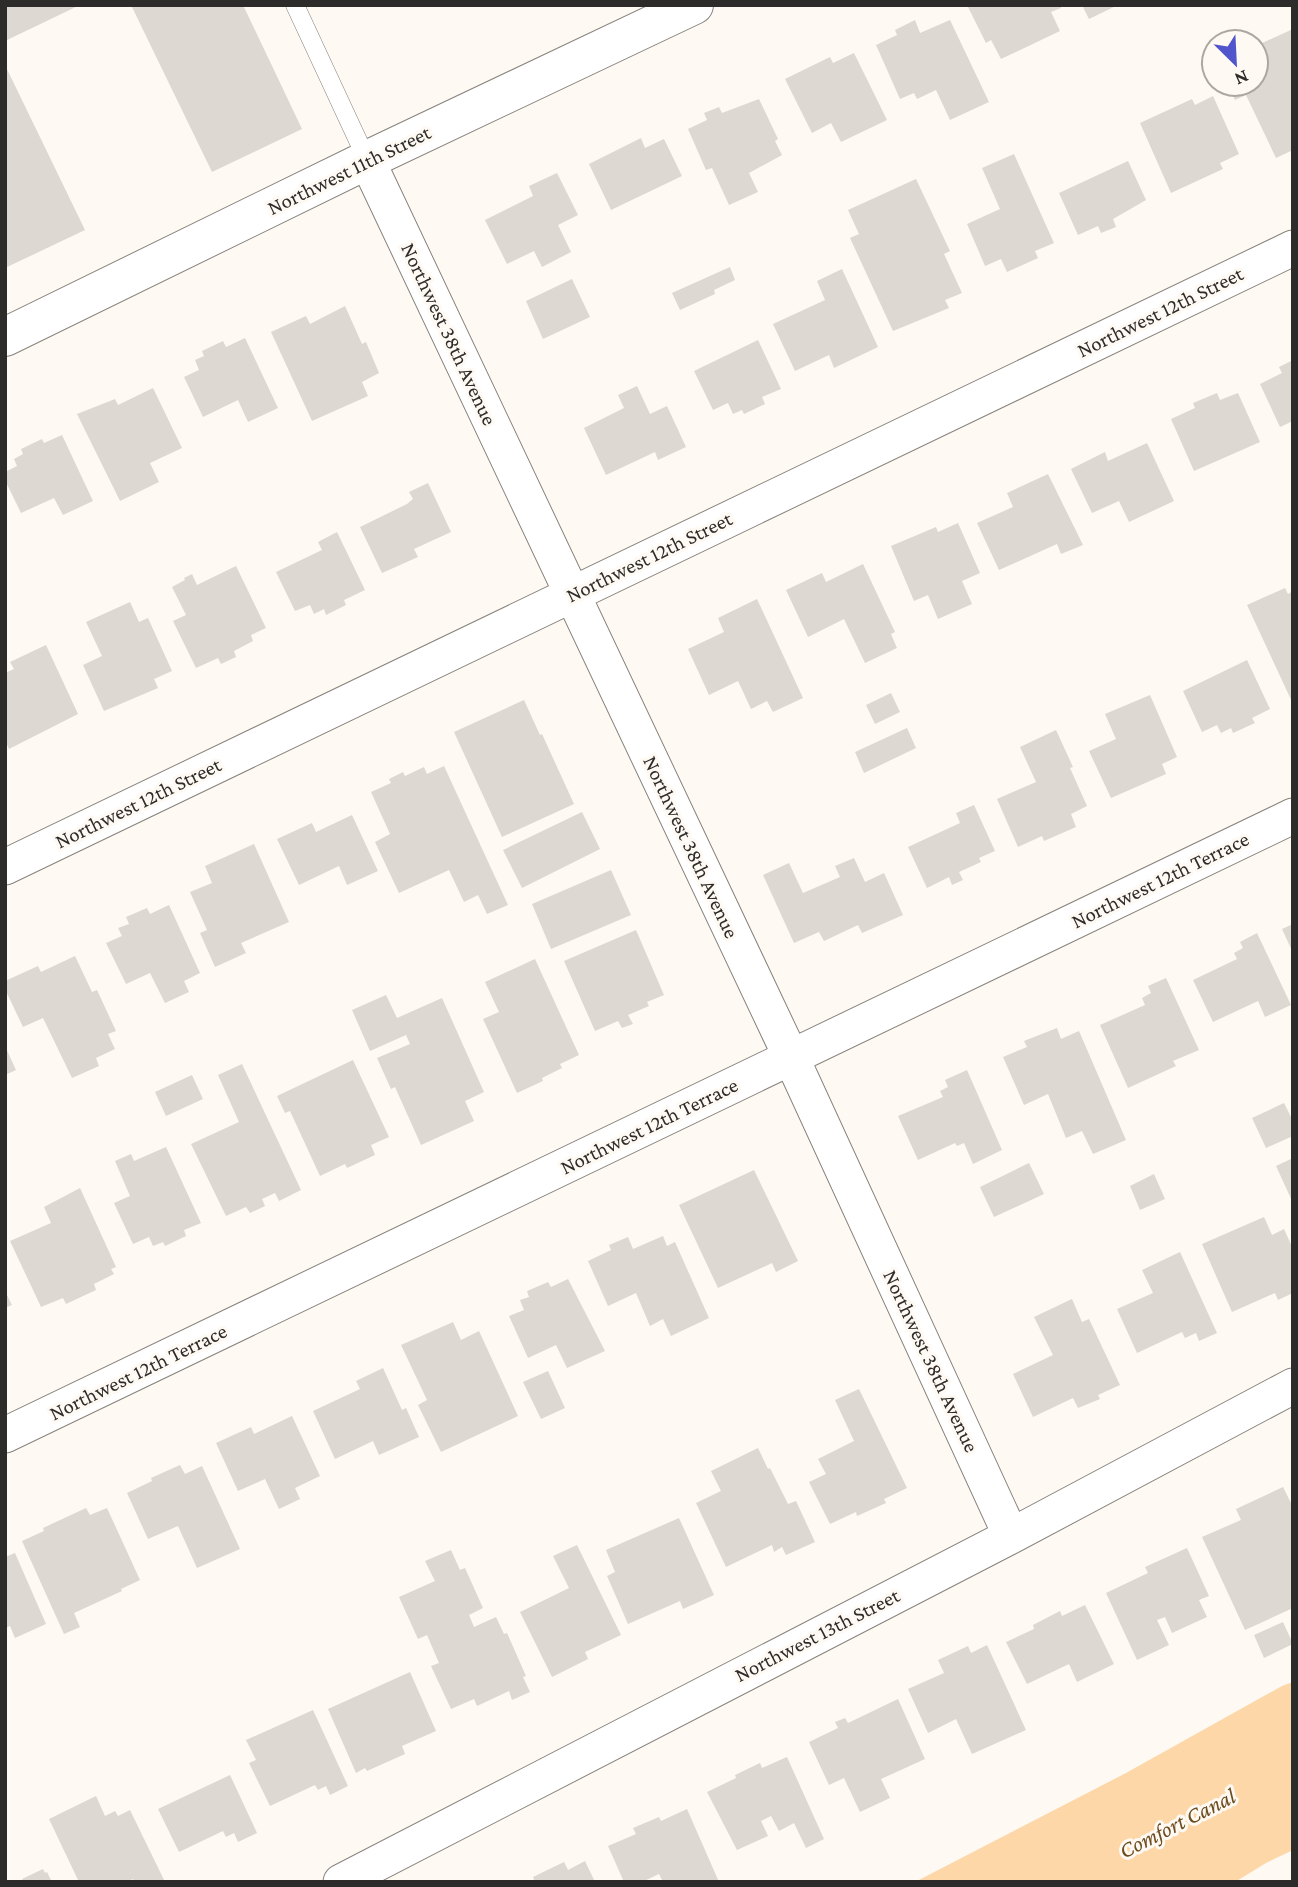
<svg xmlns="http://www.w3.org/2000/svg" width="1298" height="1887" viewBox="0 0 1298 1887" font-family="'Crimson Pro',serif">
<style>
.water{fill:#fdd7a8}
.building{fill:#ddd8d1}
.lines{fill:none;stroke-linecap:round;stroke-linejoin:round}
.service-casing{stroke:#88837d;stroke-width:19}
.minor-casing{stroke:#88837d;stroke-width:37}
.tertiary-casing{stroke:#88837d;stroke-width:40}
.service{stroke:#fff;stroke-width:18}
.minor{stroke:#fff;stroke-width:35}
.tertiary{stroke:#fff;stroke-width:38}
.labels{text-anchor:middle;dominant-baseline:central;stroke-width:6;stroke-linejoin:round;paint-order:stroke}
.street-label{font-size:21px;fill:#2e2c2a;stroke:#fef9f2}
.water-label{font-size:23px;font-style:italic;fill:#6d4c20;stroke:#fef9f2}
</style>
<rect width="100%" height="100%" fill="#fef9f2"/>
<path class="water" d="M1293,1682V1850L1266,1863L1235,1882H915L1126,1773L1282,1686Z"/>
<path class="building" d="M5,5H80L5,41Z
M131,5H243L302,129L212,172Z
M967,5H1060L1061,8L1051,12L1060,31L1001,59L991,40L986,43Z
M1082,5H1118L1089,19Z
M915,20L920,33L950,20L989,102L950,120L936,90L917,99L914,93L900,99L876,45L897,35L895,30Z
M1293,29V150L1276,158L1246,95L1235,100L1227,84H1256V41L1260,39L1262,43Z
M854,53L887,120L841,142L831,123L812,133L785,79L830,57L833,63Z
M5,65L85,230L5,268Z
M1213,96L1239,154L1220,163L1223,169L1171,193L1140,123L1192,99L1195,105Z
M759,99L778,139L775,141L782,155L749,173L758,192L729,205L712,168L706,170L688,129L707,120L704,113L719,107L722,113Z
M641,138L645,148L664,139L682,176L611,210L589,164Z
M1014,154L1054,243L1035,251L1038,258L1007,272L1001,259L985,266L967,224L1000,209L982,168Z
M1128,161L1146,200L1113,219L1116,227L1101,233L1098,226L1078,235L1059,193Z
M557,173L578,215L558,225L571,252L542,267L534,251L507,264L485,220L533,196L529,186Z
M916,179L950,251L944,254L962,293L945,300L949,308L893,331L850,238L859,234L848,210Z
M730,267L735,280L714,290L715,294L680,310L672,293Z
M842,269L878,347L834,368L829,355L795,371L773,324L825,300L817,281Z
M572,279L590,317L543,339L526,301Z
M345,306L362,344L366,342L379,373L362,382L368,396L312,421L271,332L306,316L310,324Z
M245,338L278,408L248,422L238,400L203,417L184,377L199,370L195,360L204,356L202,351L223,341L226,347Z
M758,340L781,389L762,397L765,404L744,414L742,410L733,414L728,403L713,410L694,371Z
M1293,360V421L1280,427L1260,384L1282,373L1279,367Z
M637,386L650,414L667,406L686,447L658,460L655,452L606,475L584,428L624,408L618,395Z
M153,388L182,448L150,463L159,482L120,501L77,414L115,399L118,405Z
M1217,393L1220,400L1238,393L1260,442L1194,471L1171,419L1195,408L1193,403Z
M62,435L93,501L63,515L54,498L21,513L5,480V472L17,466L14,459L23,454L21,449L42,439L44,443Z
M1147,443L1174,501L1129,522L1119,501L1092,513L1071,469L1105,452L1108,461Z
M1048,474L1083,545L1061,554L1057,544L999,570L977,523L1013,507L1007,493Z
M428,483L451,532L414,549L418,557L382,573L360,527L407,504L413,499L409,492Z
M958,523L980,573L962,581L972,604L938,619L928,595L914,601L891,546L936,527L938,532Z
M337,532L365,590L344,600L346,605L326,615L324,609L314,614L310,605L295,611L276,572L322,550L318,542Z
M863,564L895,632L891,634L897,648L865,663L844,619L808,637L786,590L822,573L826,582Z
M236,566L266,628L251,635L253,641L234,651L236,657L221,664L218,658L196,668L173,621L186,615L172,587L185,580L184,578L192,574L197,585Z
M1285,588L1288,594L1293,591V704L1247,605Z
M757,599L803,698L773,712L767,701L751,709L738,681L709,695L688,649L724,632L718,618Z
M130,602L139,622L148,618L172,671L154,679L158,688L104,711L83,665L102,656L86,622Z
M46,645L78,714L9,749L5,740V673L14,669L10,662Z
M1247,660L1270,709L1252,718L1255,723L1233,733L1231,728L1221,733L1217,725L1202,732L1183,691Z
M891,693L900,712L875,724L866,705Z
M1150,695L1177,757L1162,764L1166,774L1111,798L1089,751L1116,739L1105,714Z
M524,700L540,735L542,734L574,804L502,837L454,732Z
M907,728L916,748L864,773L855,752Z
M1056,730L1073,767L1070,768L1087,806L1071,814L1076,827L1044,841L1042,836L1018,847L997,799L1036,782L1020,747Z
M444,766L508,905L487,914L478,895L464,902L449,870L399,893L375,842L390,834L371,792L391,783L389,779L403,772L405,776L424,767L427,774Z
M974,805L995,851L979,858L981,862L959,872L963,880L952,885L949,877L927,888L908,847L960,823L956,813Z
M582,812L600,849L522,888L503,850Z
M352,815L378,871L347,885L339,866L299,885L277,839L312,823L316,832Z
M254,844L289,922L241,943L246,953L215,967L200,933L207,930L190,892L212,883L205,866Z
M854,858L865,882L884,873L903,915L862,933L858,925L824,941L819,932L794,943L763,875L789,863L803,893L840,877L835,866Z
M611,870L631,915L551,949L532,904Z
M169,905L200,973L184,981L189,992L165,1003L150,973L126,984L106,943L122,936L118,928L129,924L126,917L147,908L150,914Z
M1293,924V953L1282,929Z
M636,930L664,995L647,1002L649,1006L628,1015L633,1024L622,1028L618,1021L595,1031L564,961Z
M1257,933L1291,1005L1265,1017L1258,1001L1213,1022L1193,980L1237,959L1234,953L1243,948L1240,942Z
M75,956L92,992L97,990L116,1031L108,1034L115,1049L96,1058L99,1066L72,1078L43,1018L23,1027L5,989V981L38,966L41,972Z
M535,959L579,1055L560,1064L562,1068L542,1078L543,1081L517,1093L483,1019L499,1012L485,982Z
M1166,978L1199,1050L1173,1061L1176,1066L1128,1088L1100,1025L1145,1005L1142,998L1151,993L1148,986Z
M386,995L397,1018L442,998L484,1092L465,1101L474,1121L421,1145L395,1087L391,1089L377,1058L410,1044L406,1035L370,1051L352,1010Z
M1057,1028L1061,1039L1079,1031L1126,1140L1093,1154L1082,1131L1066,1138L1048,1094L1024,1105L1003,1057L1027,1047L1024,1041Z
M5,1046L16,1070L5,1075Z
M353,1060L389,1137L371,1145L375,1155L347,1168L345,1164L320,1176L290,1111L285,1113L277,1096Z
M242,1064L301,1190L279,1201L275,1193L262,1199L265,1206L250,1213L246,1207L226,1216L191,1144L239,1122L218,1075Z
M967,1070L1002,1150L973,1164L964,1143L957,1146L955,1143L918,1160L898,1116L943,1097L940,1091L948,1087L945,1080Z
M192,1075L203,1099L166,1116L155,1092Z
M1284,1103L1293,1121V1136L1266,1148L1252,1118Z
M166,1147L201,1223L184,1230L186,1236L165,1246L163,1242L153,1246L149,1237L133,1244L114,1203L130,1196L115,1161L131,1154L134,1161Z
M1293,1158V1203L1276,1166Z
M1029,1163L1044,1194L994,1217L980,1187Z
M754,1170L798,1261L776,1272L772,1263L718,1288L679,1205Z
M1154,1174L1165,1199L1140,1210L1130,1186Z
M80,1188L116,1267L111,1269L114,1274L94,1284L96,1290L66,1304L63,1298L41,1307L10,1241L51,1223L44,1207Z
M1264,1217L1272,1235L1284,1229L1293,1249V1293L1278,1300L1275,1293L1232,1312L1202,1244Z
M663,1236L667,1246L675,1242L709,1318L671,1336L663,1319L650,1326L636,1293L608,1306L588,1261L611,1250L609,1245L628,1237L633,1249Z
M1180,1252L1217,1333L1199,1341L1196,1333L1185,1338L1182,1332L1137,1353L1117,1309L1153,1293L1142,1270Z
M568,1279L605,1351L567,1368L556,1345L528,1358L509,1316L524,1310L520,1300L529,1297L527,1291L548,1282L551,1287Z
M5,1291L12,1305L5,1308Z
M1072,1299L1082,1322L1089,1319L1120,1385L1098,1395L1100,1399L1078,1408L1073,1398L1033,1417L1013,1374L1053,1355L1034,1317Z
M453,1322L461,1340L479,1331L518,1416L441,1452L418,1405L427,1400L401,1345Z
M383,1368L402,1410L406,1408L419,1437L379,1455L373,1441L335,1459L313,1411L360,1389L356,1381Z
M548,1371L565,1408L541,1419L523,1382Z
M859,1389L907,1488L884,1499L886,1503L857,1516L856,1512L830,1524L809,1482L826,1474L818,1459L854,1441L835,1400Z
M292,1416L320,1476L295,1488L300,1499L279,1509L265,1479L238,1491L216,1443L251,1427L254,1434Z
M758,1448L768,1469L770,1468L788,1504L796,1501L815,1542L786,1555L782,1547L774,1552L772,1545L726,1567L696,1503L721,1491L711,1471Z
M180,1465L185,1474L202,1466L240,1549L197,1568L178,1526L148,1539L127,1493L152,1481L151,1478Z
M1283,1487L1293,1507V1608L1245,1630L1202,1537L1241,1520L1236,1509Z
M86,1508L90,1515L107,1508L140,1580L121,1589L122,1591L74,1613L80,1627L64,1634L22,1541L44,1531L43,1528Z
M679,1518L714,1595L683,1609L680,1601L628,1624L607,1576L615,1572L606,1550Z
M577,1545L621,1635L585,1652L588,1659L552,1677L520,1612L569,1588L553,1556Z
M1187,1548L1209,1596L1199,1600L1207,1617L1172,1633L1165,1617L1157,1620L1169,1645L1137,1660L1106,1593L1148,1573L1145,1567Z
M451,1550L460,1570L465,1568L483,1608L469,1615L474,1627L496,1617L504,1634L507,1633L526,1676L523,1677L530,1692L512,1700L509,1691L477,1706L474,1699L451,1709L431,1666L439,1663L427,1635L418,1639L399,1597L435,1581L425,1561Z
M15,1553L46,1624L15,1638L10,1626L5,1628V1557Z
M1085,1605L1114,1664L1077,1682L1069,1664L1027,1684L1006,1642L1034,1629L1033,1625L1060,1611L1062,1616Z
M1283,1622L1293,1644L1264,1658L1254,1635Z
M987,1645L1026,1730L972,1754L956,1719L928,1733L908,1689L944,1673L938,1660L968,1646L971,1653Z
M410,1672L436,1731L402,1746L405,1754L367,1771L365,1768L356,1773L328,1709Z
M898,1699L925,1759L881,1779L890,1798L860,1812L844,1778L829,1785L809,1742L838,1728L835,1722L845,1718L848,1723Z
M313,1710L348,1786L330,1795L326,1786L318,1790L315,1785L270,1806L249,1763L256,1760L246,1740Z
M787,1757L824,1839L806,1848L794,1823L779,1831L771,1816L761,1821L768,1836L737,1850L707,1792L736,1778L735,1775L760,1763L762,1768Z
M230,1775L257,1833L238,1842L234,1833L226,1837L223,1831L179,1852L158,1809Z
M96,1796L105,1816L115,1811L118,1816L130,1810L165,1882H134L133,1879L127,1882H79L49,1819Z
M687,1809L719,1882H663L659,1874L642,1882H624L608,1846L636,1834L633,1828L659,1817L661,1821Z
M585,1861L595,1882H535L533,1877L564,1862L568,1870Z
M43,1869L45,1873L47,1872L52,1882H24L22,1879Z"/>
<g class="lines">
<defs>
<path id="service" d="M295,5L367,160"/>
<path id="minor" d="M367,160L791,1057L1011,1536
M5,867L1293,248
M5,1435L1293,816
M341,1882L1011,1536L1293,1386"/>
<path id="tertiary" d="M5,337L367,160L694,5"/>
</defs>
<use href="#service" class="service-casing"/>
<use href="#minor" class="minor-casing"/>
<use href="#tertiary" class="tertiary-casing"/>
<use href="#service" class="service"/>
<use href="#minor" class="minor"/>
<use href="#tertiary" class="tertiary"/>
</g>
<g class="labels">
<g class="street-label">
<text transform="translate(349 170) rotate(-26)">Northwest 11th Street</text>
<text transform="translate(1160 312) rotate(-26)">Northwest 12th Street</text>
<text transform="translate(449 334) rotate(65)">Northwest 38th Avenue</text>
<text transform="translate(649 557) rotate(-26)">Northwest 12th Street</text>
<text transform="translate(138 803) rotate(-26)">Northwest 12th Street</text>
<text transform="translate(691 847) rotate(65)">Northwest 38th Avenue</text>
<text transform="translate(1160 880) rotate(-26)">Northwest 12th Terrace</text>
<text transform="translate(649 1126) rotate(-26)">Northwest 12th Terrace</text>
<text transform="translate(931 1361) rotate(65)">Northwest 38th Avenue</text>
<text transform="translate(138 1372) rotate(-26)">Northwest 12th Terrace</text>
<text transform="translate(817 1635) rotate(-27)">Northwest 13th Street</text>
</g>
<g class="water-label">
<text transform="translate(1177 1823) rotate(-27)">Comfort Canal</text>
</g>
</g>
<rect width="1298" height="1887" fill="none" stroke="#2e2c2a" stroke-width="14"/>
<g transform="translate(1235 63) rotate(156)"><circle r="33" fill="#fef9f2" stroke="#aba7a2" stroke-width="2"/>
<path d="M0-5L12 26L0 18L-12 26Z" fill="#5055cc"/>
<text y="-10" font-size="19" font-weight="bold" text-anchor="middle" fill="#2e2c2a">N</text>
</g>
</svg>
